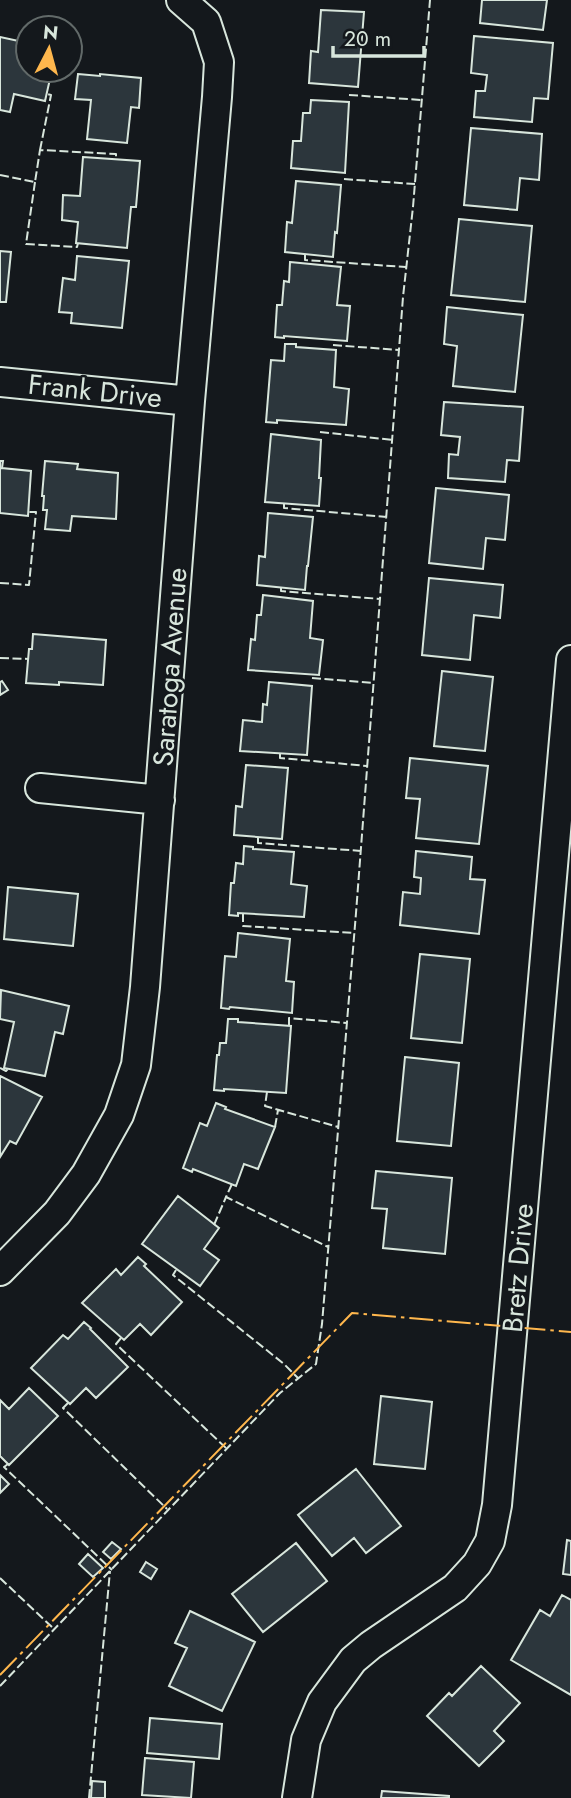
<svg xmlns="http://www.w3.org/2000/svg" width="571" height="1798" viewBox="0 0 571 1798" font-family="Jost,sans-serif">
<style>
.building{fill:#2c363c;stroke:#d8e6dc;stroke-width:2}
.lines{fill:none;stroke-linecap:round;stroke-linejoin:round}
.minor-casing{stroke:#d8e6dc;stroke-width:32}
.minor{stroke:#14181c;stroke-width:28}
.fence{stroke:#d8e6dc;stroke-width:2;stroke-dasharray:9 3.5;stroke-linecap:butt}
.power{stroke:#ffb74d;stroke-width:2;stroke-dasharray:24 5 3.5 5;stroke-linecap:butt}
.labels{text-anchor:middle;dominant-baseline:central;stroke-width:5;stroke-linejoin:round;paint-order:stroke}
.street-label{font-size:28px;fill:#d8e6dc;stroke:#14181c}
</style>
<rect width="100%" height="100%" fill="#14181c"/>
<path class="building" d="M482,0H547L543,30L480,23Z
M321,10L364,12L358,87L309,83L311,51L318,52Z
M474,36L553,43L548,99L534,98L532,122L474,117L476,91H485L487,75L471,73Z
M0,37L28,43V70H52L45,101L14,94L10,112L0,110Z
M78,74L100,76V74L141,78L139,108L131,107L127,143L87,139L91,100L75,99Z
M311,100L349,102L345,173L291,168L293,141H301L303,113H310Z
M471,128L542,134L539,180L520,178L517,210L464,205Z
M83,157L140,161L136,207H131L127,248L76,243L78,222L62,220L63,195L80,196Z
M296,181L341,185L337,233L335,232L333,257L285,252L287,222L292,223Z
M459,219L532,226L525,302L451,295Z
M0,251L11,252L6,302H0Z
M77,256L129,261L122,328L71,323L72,313L59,312L63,278L75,280Z
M290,262L341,267L337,305L350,306L347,341L284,336V338L275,337L277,305H282L284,281L289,282Z
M447,307L523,315L515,392L453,386L457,346L444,344Z
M285,344H296V347L336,350L334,387L349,389L346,425L277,420V423L266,422L271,360L284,361Z
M444,402L523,407L519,461L507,460L505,482L448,478L449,454L458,455L460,437L441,435Z
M271,434L321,440L319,478H321L319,506L265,502Z
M0,461H3L2,468L31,471L28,516L0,513Z
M45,461L78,464L77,469L118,473L116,519L72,516L70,531L45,529L47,510H43L44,496H42Z
M436,488L509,495L505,540L486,538L483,569L429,563Z
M268,513L313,517L308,566H307L305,590L257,585L259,556L265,557Z
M429,578L503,585L500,618L474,615L470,660L422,655Z
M263,595L313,601L310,638L323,640L319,675L248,670L251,639L255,640L257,615H261Z
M33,634L106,640L103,685L59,682V685L26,683L29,649H32Z
M442,671L493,677L485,751L434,746Z
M2,681L8,690L0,695V682Z
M269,682L312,686L307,755L240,751L243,720L262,722L263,704L267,705Z
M410,758L488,766L479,844L416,838L420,799L406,798Z
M246,765L288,768L282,839L234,835L236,806L242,807Z
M244,846L253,847V849L294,852L291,884L307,886L304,917L238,913V916L229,915L231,883H234L236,863L243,864Z
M416,851L472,857L470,879L485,880L479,934L400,925L403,892L420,894L421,878L414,877Z
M8,887L78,894L73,946L4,939Z
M238,933L290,939L286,981L294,982L292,1013L230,1007L229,1009L221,1008L225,956L236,957Z
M420,954L470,959L462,1043L411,1038Z
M1,990L69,1006L63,1034L55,1032L45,1076L4,1068L14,1022L0,1019Z
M228,1019H238V1022L291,1026L286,1093L224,1089V1091L214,1090L217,1055H219L220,1043H226Z
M405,1057L459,1063L451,1146L397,1141Z
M0,1076L42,1097L16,1144L10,1141L0,1157Z
M216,1103L226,1107L225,1109L275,1127L258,1169L244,1164L236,1186L193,1169L192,1172L183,1168L200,1123L207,1126Z
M376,1171L452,1178L445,1254L383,1248L387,1209L372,1208Z
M178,1196L219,1228L204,1249L219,1260L200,1286L142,1244Z
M138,1257L146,1264L144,1266L182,1302L151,1335L140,1324L124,1340L82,1303L116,1269L121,1275Z
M84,1322L91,1328L90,1329L128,1367L96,1398L86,1388L70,1404L31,1368L63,1335L68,1339Z
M29,1388L58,1416L9,1465L0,1456V1400L9,1409Z
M381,1396L432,1402L425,1469L374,1464Z
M356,1469L401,1526L366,1553L354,1538L332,1556L298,1515Z
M0,1475L9,1484L0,1493Z
M567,1540L571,1541V1575L563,1574Z
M112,1542L121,1549L111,1559L103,1552Z
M296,1543L327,1581L263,1632L232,1594Z
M88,1554L103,1568L93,1577L79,1564Z
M146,1562L157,1569L151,1579L140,1572Z
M562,1595L571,1600V1695L511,1660L540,1610L550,1616Z
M190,1611L255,1642L222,1711L169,1686L187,1648L175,1643Z
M481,1666L520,1703L494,1731L504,1741L479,1766L427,1716L449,1693L452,1696Z
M150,1718L222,1724L219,1759L147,1753Z
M145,1758L194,1762L191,1798L142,1795Z
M92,1781L105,1782V1798H91Z
M382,1791L449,1796V1798H381Z"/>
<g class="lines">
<defs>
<path id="minor" d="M0,382L190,401
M40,788L160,800
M0,1271L57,1213L86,1174L119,1115L136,1065L145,987L190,401L217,97L219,62L206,22L181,0
M297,1798L306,1740L322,1702L353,1660L371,1645L455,1588L477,1564L490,1541L497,1505L571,660"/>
</defs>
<use href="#minor" class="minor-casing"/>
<use href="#minor" class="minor"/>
<path class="fence" d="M349,95L422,100
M40,150L51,95L47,94
M0,175L35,182L40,150L116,154V159
M344,179L415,184
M35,182L26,244L77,247L78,243
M305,254V260L406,267
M333,345L399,350
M320,432L393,440
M284,503V508L387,517
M0,583L29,585L36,512H28
M281,587V591L381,599
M0,658L29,659
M312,678L374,683
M280,754V758L367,766
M258,838V843L361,851
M243,913V926L354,933
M289,1026V1018L347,1023
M0,1068L6,1071L8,1069
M267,1092L265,1106L338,1127
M275,1127L278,1110
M232,1184L226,1197L328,1247
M214,1225L226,1197
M176,1270L173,1275L284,1364L298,1378
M121,1338L116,1344L227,1449
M68,1403L63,1408L167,1509
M8,1464L4,1467L112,1570
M0,1578L54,1629
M0,1686L280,1393L316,1364L322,1324L356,913L403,297L413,207L430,0
M89,1798L110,1571"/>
<path class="power" d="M0,1675L352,1313L571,1332"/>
</g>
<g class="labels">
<g class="street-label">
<text transform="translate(95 391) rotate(6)">Frank Drive</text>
<text transform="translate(170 667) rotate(-86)">Saratoga Avenue</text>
<text transform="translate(518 1268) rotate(-85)">Bretz Drive</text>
</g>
</g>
<g transform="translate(49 49) rotate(6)"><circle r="33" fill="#14181c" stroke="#626a69" stroke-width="2"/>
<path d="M0-5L12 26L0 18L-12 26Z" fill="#ffb74d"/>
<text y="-10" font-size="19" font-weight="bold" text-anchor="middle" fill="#d8e6dc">N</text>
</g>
<path d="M333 46v10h91v-10" fill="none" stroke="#d8e6dc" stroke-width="3.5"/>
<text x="344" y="46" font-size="21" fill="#d8e6dc" stroke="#14181c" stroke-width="5" paint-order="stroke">20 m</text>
</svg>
